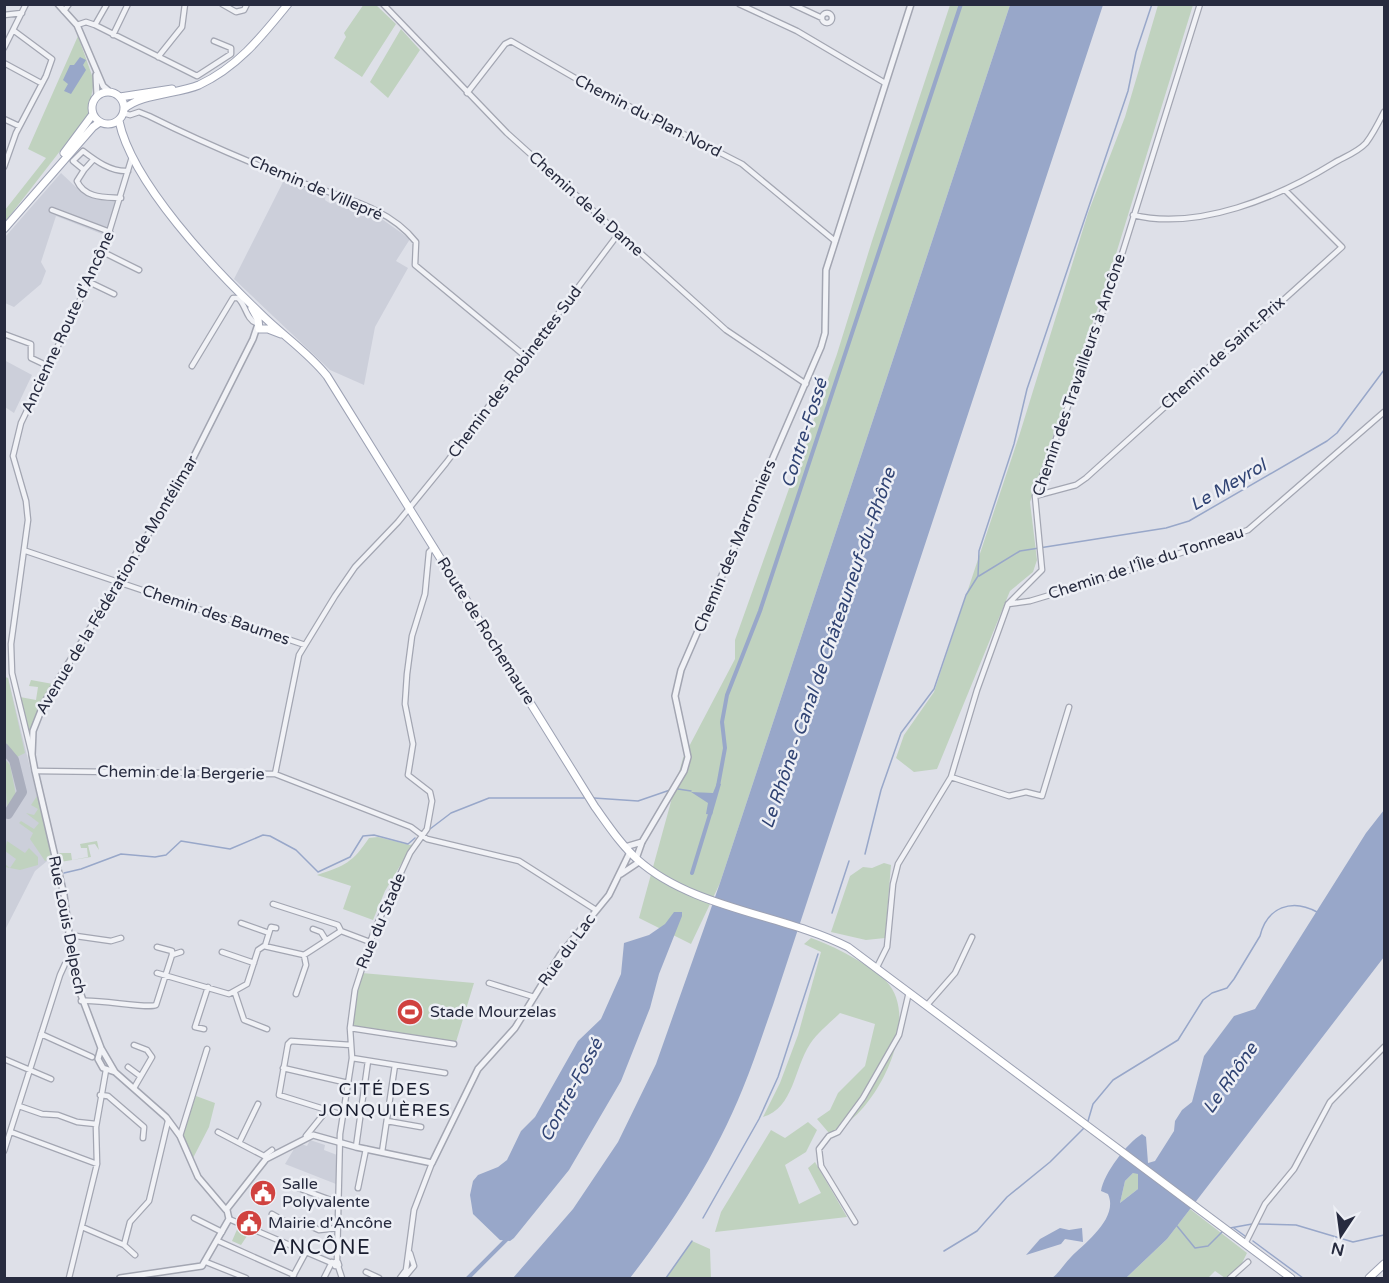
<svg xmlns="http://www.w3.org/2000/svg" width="1389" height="1283" viewBox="0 0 1389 1283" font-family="'Varela Round',sans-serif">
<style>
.built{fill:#cccfda}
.green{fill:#c0d2bf}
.water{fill:#98a7c9;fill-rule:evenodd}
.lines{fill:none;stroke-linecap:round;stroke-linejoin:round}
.stream{stroke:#98a7c9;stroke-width:1.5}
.canal{stroke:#98a7c9;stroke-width:4}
.taxiway{stroke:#aaaebd;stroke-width:10}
.minor-casing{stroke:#a3a6b2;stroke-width:7}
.tertiary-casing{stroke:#a3a6b2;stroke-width:8}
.primary-casing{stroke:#9da2b4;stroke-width:9}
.minor{stroke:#f1f2f6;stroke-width:4.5}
.tertiary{stroke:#f1f2f6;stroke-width:5}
.primary{stroke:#fff;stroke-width:7}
.labels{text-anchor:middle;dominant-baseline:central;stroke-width:5;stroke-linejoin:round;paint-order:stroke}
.street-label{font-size:16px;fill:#272b3f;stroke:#edeff5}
.poi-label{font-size:16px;fill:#272b3f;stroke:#edeff5;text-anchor:start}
.water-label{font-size:18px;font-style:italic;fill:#304373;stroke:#edeff5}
.neighbourhood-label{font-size:18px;letter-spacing:1.5px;fill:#191d2f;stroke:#edeff5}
.quarter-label{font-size:20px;letter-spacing:1.5px;fill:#191d2f;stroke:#edeff5}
</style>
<rect width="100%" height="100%" fill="#dee0e8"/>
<path class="built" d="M61,173L78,189L100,199H118L107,236L56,216L41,262L46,271L41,284L14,307L5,303V237Z
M285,178L326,193L325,200L331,204L337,197L369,210L410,239L396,261L408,268L375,327L364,385L330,370L234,279Z
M4,360L32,375L14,413L5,407Z
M5,677L8,678L52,857L35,871L5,930Z
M310,1140L325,1145L324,1150L337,1155L336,1184L285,1164L294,1149L301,1144L307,1146Z"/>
<path class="green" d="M364,4L376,5L396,24L362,77L334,58L346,37L344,33Z
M950,5H1010L720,883L691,944L639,918L683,758L735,659V640L837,354L872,241Z
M1158,5H1193L1111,270L1030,502L1037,560L1033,572L1010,591L937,769L914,772L896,758L904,735L934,692L1020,433L1088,213L1125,117Z
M401,29L420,50L388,98L370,82Z
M78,36L94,81L88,115L5,222V210L46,158L28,149Z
M4,677L8,678L25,753L15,758L5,742Z
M31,680L53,684L39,707L28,738L20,697L36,700L38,687L29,686Z
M4,758L10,765L16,795L7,808Z
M37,796L51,854V858L45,861L30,839L33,833L19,823L21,821L34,829L39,823L26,813L34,815L38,809L31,805Z
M378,837L410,845L413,844L385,891L373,920L343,909L351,886L317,875C345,866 353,862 369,838Z
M7,841L25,853L29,848L38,857V865L20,870L5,867V864L10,868L16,859L5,851Z
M97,841L99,850L95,844L88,845L91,857L60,862L59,853H71L72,860L88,857L87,848H81L80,844Z
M884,863L891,865L885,938L866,940L831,932L850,876L863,867L872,868Z
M811,938C832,945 871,965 886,981C924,1020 874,1119 829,1133L817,1119L830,1110L838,1093L865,1066L875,1024L840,1013C830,1023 818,1032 810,1044C794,1068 794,1108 763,1117L780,1083L798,1035L821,952L804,944Z
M362,973L474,983L456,1042L353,1030L355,1004Z
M196,1096L215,1103L209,1127L192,1160L182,1136Z
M808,1122L817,1130L806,1152L785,1165L799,1204L821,1193L808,1168L815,1162L847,1217L715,1232L721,1212L771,1130L785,1138Z
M1133,1173H1138V1189L1120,1203L1125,1181Z
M1190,1209L1247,1253L1240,1267L1225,1278L1215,1271L1208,1278H1126L1167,1239Z
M239,1225L244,1230H251L241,1245L232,1241Z
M692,1241L710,1249L711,1278H666Z"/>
<path class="water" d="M1010,5H1103L773,1005C763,1033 754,1061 743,1088C715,1157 675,1220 630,1278H513L573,1209L618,1142L656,1064L720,883Z
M80,57L86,60L83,65L86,70L71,94L64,91L68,84L63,80L70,65H74Z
M717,783L721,784L712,815L706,814L708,803L691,792L713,793Z
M1384,810V957L1167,1239L1126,1278H1052C1060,1272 1064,1264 1071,1257C1085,1243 1119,1218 1108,1194L1101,1191C1104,1173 1127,1143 1142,1134L1146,1137L1148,1163L1155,1161L1174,1131L1175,1121L1182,1110L1192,1102L1204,1056L1234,1016L1255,1009L1366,833ZM1133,1173L1138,1174V1189L1120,1203L1125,1181Z
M674,912H682V916L659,974L650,1008L621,1081L569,1170L514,1238L510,1241L500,1240L473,1214L470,1195L473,1181L478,1175L498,1167L507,1160L521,1131L535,1117L578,1041L601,1019L621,974L624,943L649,935L665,924Z
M1060,1228L1069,1230L1082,1228L1083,1242L1065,1239L1061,1244L1026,1255L1040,1239Z"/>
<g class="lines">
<path class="stream" d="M979,576L1020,551L1166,528L1189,521L1327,441L1337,433L1384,370
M678,789L691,791
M594,798L638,801L670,790
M430,829L451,813L489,798H585
M865,854L881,790L901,733L934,689L966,595L978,576L979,551L1014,444L1027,389L1128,91L1136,52L1152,4
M64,873L81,869L121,854L155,857L166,855L181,841L230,849L263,835L270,836L296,850L318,872L350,857L363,836L374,835L408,844L415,838
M832,913L849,861
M1088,1121L1093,1104L1113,1080L1178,1040L1203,1000L1212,993L1227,988L1234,979L1260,936C1267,907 1292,898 1317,912
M703,1218L759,1119L778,1077L818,954
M1259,1224L1296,1225L1353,1242L1384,1235
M1177,1226L1195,1248L1208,1246L1222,1232
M1230,1228L1252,1224
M1234,1228L1245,1236
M1253,1241L1303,1278
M944,1251L977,1231L1007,1197L1050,1162L1084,1128
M666,1278L692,1241"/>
<path class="canal" d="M718,786L725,748L722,722L727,695L760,611L961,4
M692,873L711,811
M468,1278L508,1238"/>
<path class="taxiway" d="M4,748L14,760L22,792L8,814"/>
<defs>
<path id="minor" d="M222,4L236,12L244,10L247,4
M383,4L507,133L726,330L806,384
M739,4L797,31L885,83
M792,4L822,18
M64,11L69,4
M822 18a5 5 0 1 1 10 0a5 5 0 1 1-10 0Z
M4,15L22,13
M77,25L86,22L95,25L197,76L231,54V48L214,41
M95,25L107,4
M113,35L128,4
M4,48L26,4
M158,57L182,27L185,4
M4,63L41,83
M467,93L505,44L511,41L582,82L742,164L835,241
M123,113L130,115L139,112L149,116C191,137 242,159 287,177C329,195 386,203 416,242L415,265L525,356
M4,119L19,126
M93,160L84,170L73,161L83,151C96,161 111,172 128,171
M4,167L16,133L46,76L52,59L13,30
M84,170L77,181C85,199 106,197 121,198
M52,210L110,232
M1133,215C1198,231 1279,197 1334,163C1344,157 1358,152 1366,143C1373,134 1379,122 1384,112
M103,252L139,270
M89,282L114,294
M4,334L31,344V358L48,366
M192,366L233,298H238C246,305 246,319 256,323
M1035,496L1076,485L1086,478L1342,247L1285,190
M26,551L305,645
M1008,604L1030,601L1110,577L1248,530L1384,412
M32,755L12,673L11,644L28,520L26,501L13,456L21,423L103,252L132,157
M35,771L275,774L411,827L427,839L519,861L596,910
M275,774L299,655L335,596L355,567L398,522L446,463L619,233
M951,777L1009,796L1026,792L1042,796L1069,707
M273,904L338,925L341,931
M241,923L269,933L265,946
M313,929L321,932L326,940
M269,933L271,927L276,928
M69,935L111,941L121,938
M222,952L254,963
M172,955L181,952
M877,967L887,947L893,884L898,864L951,777L977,690L1008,604L1042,570L1035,496L1113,283L1200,4
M157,973L229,994L247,984L258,950L264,946L304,955L341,931L370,942
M489,983L534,997
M235,993L244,1020L267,1029
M296,994L306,965L304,955
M81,1001C99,999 147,1009 156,1005L172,955V951L157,947
M927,1005L955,973L972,937
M350,1028L454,1044
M204,1029L195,1027L208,987
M41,1034L92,1057
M352,1058L445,1073
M4,1059L51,1079
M128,1067L140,1076
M283,1068L348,1083
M134,1088L152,1057L147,1050L134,1045
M100,1095L108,1096L144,1127L143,1138
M258,1104L239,1143L264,1156L272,1150
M19,1106L42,1114L58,1115L77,1122L96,1124
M343,1115L279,1095L288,1044L291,1041L351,1045
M387,1121L421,1127
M11,1132L97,1164
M218,1132L239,1143
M180,1136L207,1049
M306,1136L327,1110
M356,1147L368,1061
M4,1151L60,975L65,964L71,960
M382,1152L395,1065
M290,1185L339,1203
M358,1188L366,1149
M272,1214L291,1225L299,1221L319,1230L338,1228
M194,1218L222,1232
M229,1219L334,1264
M855,1222L821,1166L819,1149L829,1136L838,1132L863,1098L899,1035L909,992
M82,1227L124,1245L130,1222L149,1201L168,1121
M218,1241L294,1275
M1245,1244L1265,1204L1294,1169L1330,1102L1384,1047
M124,1245L135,1255
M337,1261L340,1134L352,1058L350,1028L355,990L374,931L410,853L427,829L432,801L430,792L408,775L413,744L405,704L407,674L412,636L425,594L429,552L434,547
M206,1262L246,1278
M335,1262H338L339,1265L335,1266Z
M338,1266L342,1278
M366,1272L379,1278
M69,1278L97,1164L96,1127L106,1070
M292,1278L306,1252
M324,1278L332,1262
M400,1278L406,1270L414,1210L432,1163
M404,1278L414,1266L410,1253
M1230,1278L1248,1262"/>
<path id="tertiary" d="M58,4L77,25L103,86L110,92
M96,75L97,96
M625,847L642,842
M636,859L642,842L684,771L688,757L675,696L681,670L821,347L825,333L826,270L911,4
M621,874L639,862
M101,1048L98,1059L103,1068L115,1072L166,1117L180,1136L198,1177L226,1210L266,1159L313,1135L356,1147L432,1163L478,1069L515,1028L560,955L609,895L630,852
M115,1072L101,1048L75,979L64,895L35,771L32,755L33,731L44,703L183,478L253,339L257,327
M120,1278L202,1266L229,1219L227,1210"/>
<path id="primary" d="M92 108a16 16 0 1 1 32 0a16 16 0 1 1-32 0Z
M120,97L172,89
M124,109C140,94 178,94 199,85C238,67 262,36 288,4
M119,121C132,183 214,269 261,314C282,335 308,352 327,376L595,807C608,825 621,845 638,860C693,909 783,914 848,947L1291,1278
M64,153L93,114
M4,229L93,127L100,122
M252,308L258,319
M258,319L259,329H268
M268,329L281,334
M1369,1278L1384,1264"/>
</defs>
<use href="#minor" class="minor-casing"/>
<use href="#tertiary" class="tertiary-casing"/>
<use href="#primary" class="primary-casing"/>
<use href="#minor" class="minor"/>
<use href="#tertiary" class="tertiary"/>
<use href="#primary" class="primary"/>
</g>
<defs>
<symbol id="stadium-disc" viewBox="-11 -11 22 22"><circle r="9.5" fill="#d0423f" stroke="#edeff5"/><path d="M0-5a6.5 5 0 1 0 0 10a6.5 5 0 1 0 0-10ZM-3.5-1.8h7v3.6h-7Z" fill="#fff"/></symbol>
<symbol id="civic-disc" viewBox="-11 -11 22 22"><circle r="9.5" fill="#d0423f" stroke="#edeff5"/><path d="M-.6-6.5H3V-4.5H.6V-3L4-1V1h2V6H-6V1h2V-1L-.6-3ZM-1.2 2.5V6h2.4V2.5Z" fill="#fff"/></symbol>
</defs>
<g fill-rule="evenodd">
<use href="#stadium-disc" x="395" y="997" width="30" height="30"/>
<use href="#civic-disc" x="248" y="1178" width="30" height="30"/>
<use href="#civic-disc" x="234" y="1208" width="30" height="30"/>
</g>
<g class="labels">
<g class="street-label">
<text transform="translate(648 116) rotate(27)">Chemin du Plan Nord</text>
<text transform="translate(316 188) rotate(23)">Chemin de Villepré</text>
<text transform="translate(586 204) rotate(42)">Chemin de la Dame</text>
<text transform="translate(68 322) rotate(-65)">Ancienne Route d'Ancône</text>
<text transform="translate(1223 353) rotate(-42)">Chemin de Saint-Prix</text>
<text transform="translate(515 372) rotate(-53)">Chemin des Robinettes Sud</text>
<text transform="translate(1079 375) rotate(-71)">Chemin des Travailleurs à Ancône</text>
<text transform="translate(735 546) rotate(-67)">Chemin des Marronniers</text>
<text transform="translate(1146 563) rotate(-18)">Chemin de l'Île du Tonneau</text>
<text transform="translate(117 585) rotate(-59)">Avenue de la Fédération de Montélimar</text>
<text transform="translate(216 615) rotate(19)">Chemin des Baumes</text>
<text transform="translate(486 631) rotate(58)">Route de Rochemaure</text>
<text transform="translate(181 773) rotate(1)">Chemin de la Bergerie</text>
<text transform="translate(381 921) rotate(-67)">Rue du Stade</text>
<text transform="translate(67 925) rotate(79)">Rue Louis Delpech</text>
<text transform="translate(567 950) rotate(-54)">Rue du Lac</text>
</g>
<g class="poi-label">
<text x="430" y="1012">Stade Mourzelas</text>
<text x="282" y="1184">Salle<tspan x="282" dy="18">Polyvalente</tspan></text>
<text x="268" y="1223">Mairie d'Ancône</text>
</g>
<g class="water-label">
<text transform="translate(804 433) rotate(-72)">Contre-Fossé</text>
<text transform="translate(1228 485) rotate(-30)">Le Meyrol</text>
<text transform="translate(828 648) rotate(-71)">Le Rhône - Canal de Châteauneuf-du-Rhône</text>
<text transform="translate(1230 1078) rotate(-55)">Le Rhône</text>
<text transform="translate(571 1090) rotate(-62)">Contre-Fossé</text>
</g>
<g class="neighbourhood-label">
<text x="385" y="1089">CITÉ DES<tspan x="385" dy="21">JONQUIÈRES</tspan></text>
</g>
<g class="quarter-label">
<text x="322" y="1248">ANCÔNE</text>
</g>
</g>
<rect width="1389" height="1283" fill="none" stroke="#272b3f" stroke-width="12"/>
<g transform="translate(1341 1235) rotate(193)" stroke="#edeff5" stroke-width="4.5" paint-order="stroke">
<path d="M0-4.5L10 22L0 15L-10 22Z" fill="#272b3f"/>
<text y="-9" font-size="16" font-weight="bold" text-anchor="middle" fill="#272b3f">N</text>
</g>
</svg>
